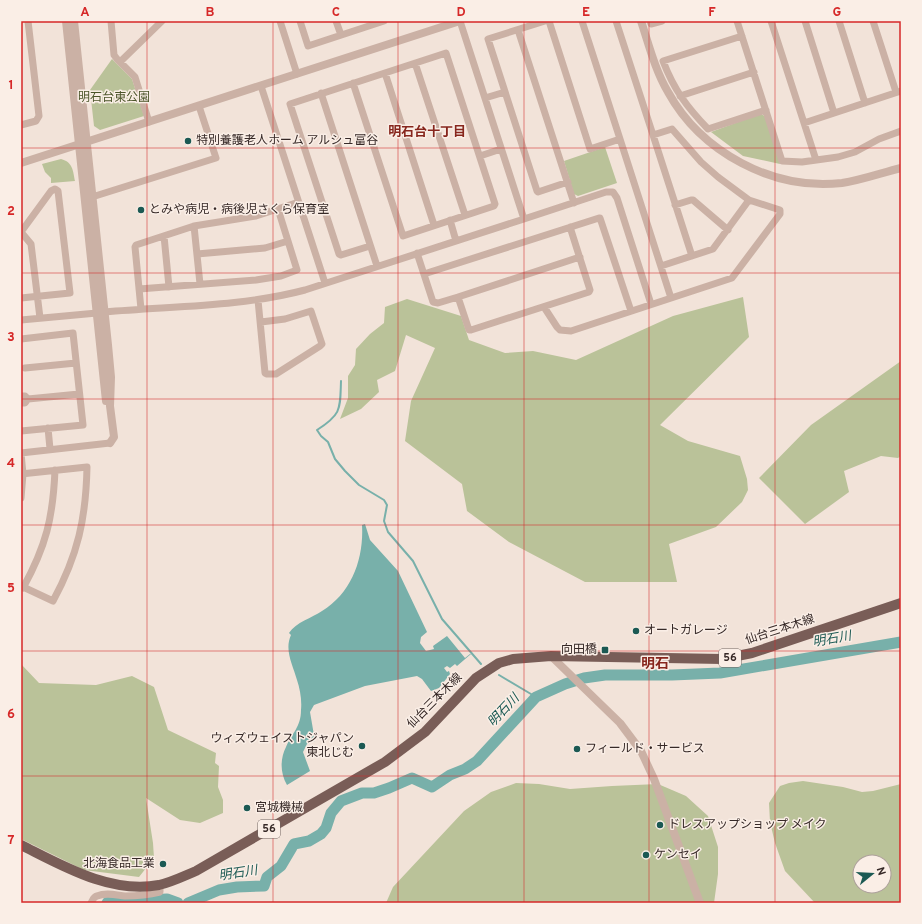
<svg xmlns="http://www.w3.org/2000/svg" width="922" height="924" viewBox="0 0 922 924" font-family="Overpass,'Noto Sans JP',sans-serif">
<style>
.green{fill:#bac299;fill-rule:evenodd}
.water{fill:#78b0aa}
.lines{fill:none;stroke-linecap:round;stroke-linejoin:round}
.stream{stroke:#78b0aa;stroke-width:2}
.river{stroke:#78b0aa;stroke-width:11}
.minor{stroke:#cbb1a5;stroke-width:7}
.tertiary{stroke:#cbb1a5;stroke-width:8}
.primary{stroke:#795d57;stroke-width:10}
.grid{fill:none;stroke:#d62828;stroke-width:1;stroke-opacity:0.55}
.poi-dot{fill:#1b5953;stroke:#faeee6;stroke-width:1.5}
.labels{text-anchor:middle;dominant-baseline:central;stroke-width:3;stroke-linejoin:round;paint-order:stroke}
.shield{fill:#faeee6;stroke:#716460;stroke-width:1}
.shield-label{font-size:11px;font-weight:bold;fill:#362927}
.park-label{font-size:12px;fill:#4c552a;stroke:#faeee6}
.poi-label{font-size:12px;fill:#362927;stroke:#faeee6;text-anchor:start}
.street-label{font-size:12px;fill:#362927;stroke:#faeee6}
.neighbourhood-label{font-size:13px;font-weight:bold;fill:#87261d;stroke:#faeee6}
.water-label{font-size:13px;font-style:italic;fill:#1b5953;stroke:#faeee6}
.quarter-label{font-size:14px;font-weight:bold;fill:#87261d;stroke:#faeee6}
.neatline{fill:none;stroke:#d62828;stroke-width:1.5}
.grid-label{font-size:13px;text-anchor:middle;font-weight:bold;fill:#d62828}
</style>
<rect width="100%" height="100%" fill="#f2e3d9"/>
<path class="green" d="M112,59L132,79L144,116L100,130L94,126L90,90Z
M760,114L765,116L780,164L743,156L711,132Z
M605,147L617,183L578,196L574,194L564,161Z
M61,159C73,162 73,171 75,181L51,183V178L45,172L42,164Z
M743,297L749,337L660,425L688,441L740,456L747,479L748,490L742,502L716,527L669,544L677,582H585L509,542L467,511L462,484L405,441L411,401L435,348L406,335L395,371L377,380L379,392L361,409L340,419L348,398V376L355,365L356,349L370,334L384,323L385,307L407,299L461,316L469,340L505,353L533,351L576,360L673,316Z
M901,361V456L898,458L881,456L844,471L849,492L805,524L759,478L811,425Z
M21,664L39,683L96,685L132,676L154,687L168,730L216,753L215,763L219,766L218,787L223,800V813L200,823L180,820L146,798L153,843L154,858L139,877L84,870L21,839Z
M803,781L843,787L862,792L873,791L901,784V903H815L785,871L775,843L770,822L769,803L780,786L789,783ZM860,862H884V886H860Z
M516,783L539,784L570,789L612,786L658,784L686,796L708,816L718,847V874L714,903H386L393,887L464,811L491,792Z"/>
<path class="water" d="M365,524L370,540L398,571L427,632L421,637L420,643L426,651L434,649L433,646L447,636L465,658L470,654H471L457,666L455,664L450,668L447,666L444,668L447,672L449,671L450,674L439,688L431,691L422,679L417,676L365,686L314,705L310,712L315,741L307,744L303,752L310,771L287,785C280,773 280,759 286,747C292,733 301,727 301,710C302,700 300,689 297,680C293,665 284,650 291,635L289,633C296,622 312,618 322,611C352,593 364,558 362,525Z"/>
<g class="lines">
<path class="stream" d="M341,381C340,409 342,414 317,430L321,436L328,442L335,459L345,471L359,485L384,500L387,505L384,521L388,532L413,561L442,619L481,664
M499,675L536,697"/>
<path class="river" d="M107,903L110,899L128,901L167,899L178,903
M188,903L219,890L237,887L264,886L267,877L281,866L294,844L309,841L321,834L326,828L331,813L341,801L362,793H374L389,788L412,778L432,787L450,775L465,769L477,761L536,697L565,684L584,678L605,675H672L720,673L901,642"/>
<path class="minor" d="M111,21L114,55L117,59L135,77L149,122
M280,21L297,74
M300,21L308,46L384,21
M336,21L341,35
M460,21L524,219L606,192H613L617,198L651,304
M545,21L488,39L537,191L538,192L568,182
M549,21L590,149L620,139L582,21
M650,21L651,24L662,21
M737,21L782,161L802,162L838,157L855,152L879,139L901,131
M771,21L816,160
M805,21L834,113
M839,21L865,103
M873,21L896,92
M518,30L574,203
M742,36L663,61C674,90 687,107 708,129L766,110
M120,62L162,21
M415,63L465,215
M385,73L434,225
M353,83L403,236L494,206L495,204L446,53L290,104L339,254L341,255L370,246
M261,86L325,283
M321,93L377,266
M680,96L754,72
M485,98L505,92
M804,123L901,91
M21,125L36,121L39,116L28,21
M653,135L692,256
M620,139L671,298
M480,156L501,149
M92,197L216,158L199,106
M675,205L691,200H693L728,230
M450,220L456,241
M194,226L200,284
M21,232L51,191L55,189L58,191L70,293L21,298
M21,232L31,244L40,318
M164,236L169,287
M417,253L433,302L438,303L458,297L469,330H471L589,292L590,290L570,227
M197,254L265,248L288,241
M661,266L713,249L749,200
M424,274L599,218H600L631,311
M139,289L256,280L281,276L297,270L278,209
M458,297L580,257
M258,300L265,373L267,374H276L320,346L322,344L311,311L285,319L261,322
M544,307L557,327L560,330L571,331L732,278L780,214V210L749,200L718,177L701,162L672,129L653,135L616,21
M141,309L135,247L136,245L194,226L256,216L299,202
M105,312C171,306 241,307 305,290L524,219
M21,320L97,313
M21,339L73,333L83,425L21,431
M25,368L76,363
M21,396H25L28,399L25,403H21
M28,399L79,394
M48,428L50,449
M21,474L87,467C86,518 78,555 53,601L21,586
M21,498L23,474L21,453L110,443
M23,588C46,546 53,518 55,470
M91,903C93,900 93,897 97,896C106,892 116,895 125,896C137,896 148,895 160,892V885"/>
<path class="tertiary" d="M66,21L106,401
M74,21L108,345L111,377L110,406L114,437L110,443
M641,21C649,45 655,70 668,92C701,152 773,191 842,183C862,180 881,173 901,168
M21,163L460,21
M551,656L620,723L641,751L654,779L700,903"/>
<path class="primary" d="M21,845C63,866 110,894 159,885C172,882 184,876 196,871L385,762L425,732L476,678L499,663L513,659L551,656L722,659L752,653L901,603"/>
</g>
<path class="grid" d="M147,21V903M273,21V903M398,21V903M524,21V903M649,21V903M775,21V903M21,148H901M21,273H901M21,399H901M21,525H901M21,651H901M21,776H901"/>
<g class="poi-dot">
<circle cx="188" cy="141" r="4"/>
<circle cx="141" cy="210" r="4"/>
<circle cx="636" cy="631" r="4"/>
<rect x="601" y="646" width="8" height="8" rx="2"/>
<circle cx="362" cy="746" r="4"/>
<circle cx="577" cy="749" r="4"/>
<circle cx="247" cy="808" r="4"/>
<circle cx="660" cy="825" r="4"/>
<circle cx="646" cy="855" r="4"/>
<circle cx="163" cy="864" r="4"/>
</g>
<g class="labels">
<g class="shield">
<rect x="719" y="649" width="22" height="18" rx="3"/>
<rect x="258" y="820" width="22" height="18" rx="3"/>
</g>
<g class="shield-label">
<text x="730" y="658">56</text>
<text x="269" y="829">56</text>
</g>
<g class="park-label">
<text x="114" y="98">明石台東公園</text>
</g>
<g class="poi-label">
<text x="196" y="141">特別養護老人ホーム アルシュ富谷</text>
<text x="149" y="210">とみや病児・病後児さくら保育室</text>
<text x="644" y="631">オートガレージ</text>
<text x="597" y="650" text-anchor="end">向田橋</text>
<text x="354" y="739" text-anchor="end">ウィズウェイストジャパン<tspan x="354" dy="14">東北じむ</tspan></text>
<text x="585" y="749">フィールド・サービス</text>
<text x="255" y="808">宮城機械</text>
<text x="668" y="825">ドレスアップショップ メイク</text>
<text x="654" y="855">ケンセイ</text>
<text x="155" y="864" text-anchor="end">北海食品工業</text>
</g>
<g class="street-label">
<text transform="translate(780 630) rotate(-18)">仙台三本木線</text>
<text transform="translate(435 701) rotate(-45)">仙台三本木線</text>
</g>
<g class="neighbourhood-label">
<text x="427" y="133">明石台十丁目</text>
</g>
<g class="water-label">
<text transform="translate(832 640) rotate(-10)">明石川</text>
<text transform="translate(504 711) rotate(-47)">明石川</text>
<text transform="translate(238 874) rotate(-9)">明石川</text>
</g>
<g class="quarter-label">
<text x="655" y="664">明石</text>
</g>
</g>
<rect width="922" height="924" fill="none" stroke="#faeee6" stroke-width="44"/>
<g transform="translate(872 874) rotate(72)"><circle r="19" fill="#faeee6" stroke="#ac9f9a"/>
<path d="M0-3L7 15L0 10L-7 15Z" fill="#1b5953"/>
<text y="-6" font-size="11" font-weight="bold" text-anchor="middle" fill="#362927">N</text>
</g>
<rect x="22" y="22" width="878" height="880" class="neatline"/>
<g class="grid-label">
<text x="85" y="16">A</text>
<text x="210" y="16">B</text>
<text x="336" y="16">C</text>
<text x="461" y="16">D</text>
<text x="586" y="16">E</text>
<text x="712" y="16">F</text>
<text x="837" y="16">G</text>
<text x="11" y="89">1</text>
<text x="11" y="215">2</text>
<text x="11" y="341">3</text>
<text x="11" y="467">4</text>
<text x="11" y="592">5</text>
<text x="11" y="718">6</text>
<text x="11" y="844">7</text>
</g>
</svg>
